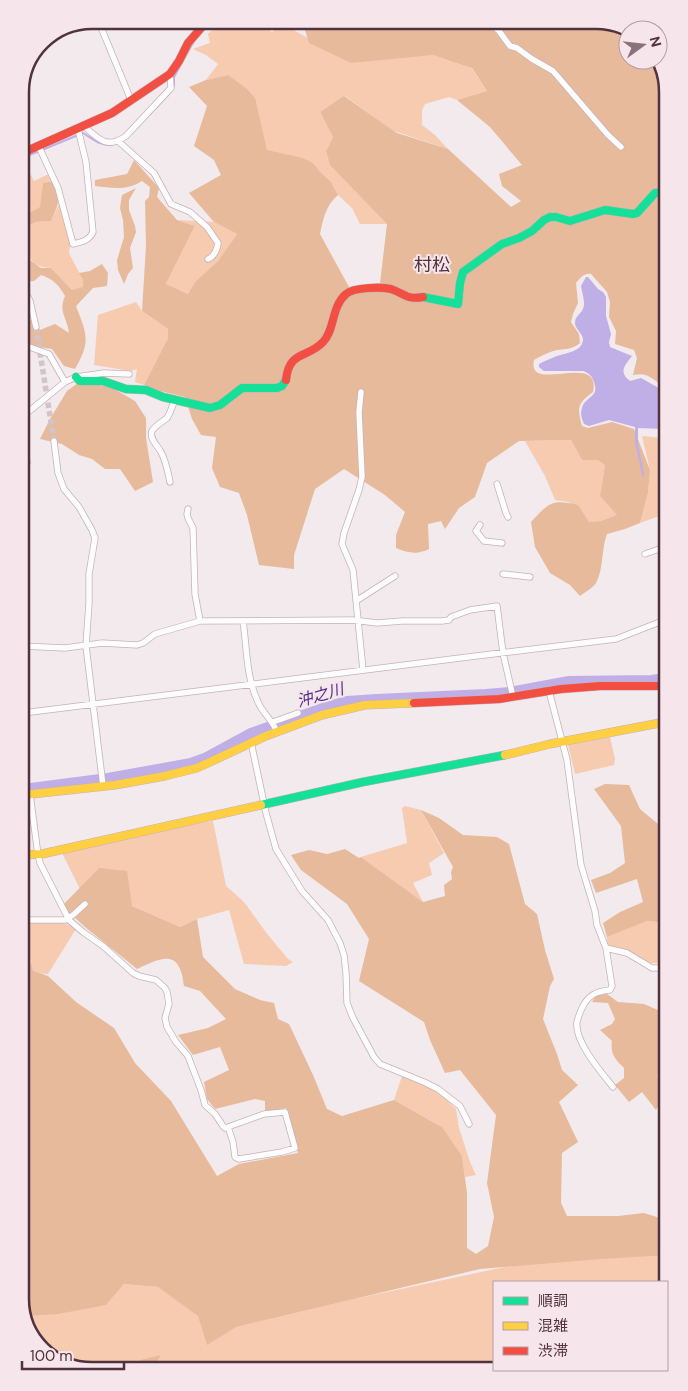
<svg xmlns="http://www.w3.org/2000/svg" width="688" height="1391" viewBox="0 0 688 1391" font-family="'DM Sans','Noto Sans JP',sans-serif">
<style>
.green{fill:#f6cbb0}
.forest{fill:#e7ba9b}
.water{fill:#c0aee7}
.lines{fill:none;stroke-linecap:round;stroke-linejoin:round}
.stream{stroke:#c0aee7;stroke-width:2}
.river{stroke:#c0aee7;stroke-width:12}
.street-tunnel{stroke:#d2c5c9;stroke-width:5.5;stroke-dasharray:5.5 3;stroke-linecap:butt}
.street-casing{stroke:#c4b2b9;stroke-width:7}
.fast-casing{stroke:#c4b2b9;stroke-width:9}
.slow-casing{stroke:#c4b2b9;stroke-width:9}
.jam-casing{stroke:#c4b2b9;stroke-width:9}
.street{stroke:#fdfcfc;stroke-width:5.5}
.fast{stroke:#16e098;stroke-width:8}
.slow{stroke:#ffcf43;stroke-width:8}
.jam{stroke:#f24e42;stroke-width:8}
.labels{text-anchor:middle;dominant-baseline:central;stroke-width:4;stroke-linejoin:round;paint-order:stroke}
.water-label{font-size:16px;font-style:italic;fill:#512e8b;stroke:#f6e6eb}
.quarter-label{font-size:18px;fill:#51323d;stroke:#f6e6eb}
.rim{fill:none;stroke:#51323d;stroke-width:2.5}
</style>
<rect width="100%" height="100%" fill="#f2eaec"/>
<path class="green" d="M223,20H256L272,32L279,26L292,29L351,63L385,58L433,55L470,66L487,91L457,100L449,97L425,104L422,110V125L435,135L448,149L394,131L345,96L320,112L333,137L326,151L330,164L387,224H360L352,208L338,195L331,182L264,152L228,75L206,80L218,64L206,55L193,49L210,43L208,34Z
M25,164L34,181L51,173L54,181L43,183L41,207L35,210L21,215L20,166Z
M61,200L71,238L69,253L83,280V288L72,290L51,268C30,267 28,256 23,238L26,234L28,226L36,222L51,221Z
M177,220L214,222L237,234L218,261L195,282L188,294L166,284L195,226Z
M136,302L142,311L168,329V338L144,385L135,382L137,369L131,371L94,365L98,315Z
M642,436L664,438L665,514L640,523L648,493L650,470Z
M571,440L582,460H599L605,465L600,496L618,515L601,521L589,522L569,502L555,500L545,476L525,441Z
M610,737L615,759L614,765L575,774L568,745Z
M405,806L421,810L444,853L429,863L432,875L413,883L423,902L361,857L407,843L402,808Z
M213,821L226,886L244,902L268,935L288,959L293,962L286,966L244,964L229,910L197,919L180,927L132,906L99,868L80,889L60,849Z
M647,921L666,923L667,963H651L634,958L626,949H608L607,937Z
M24,922C40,923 63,918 76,929L48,974L33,973L26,944L24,943Z
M402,1076L428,1087L442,1095L456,1109L459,1128L470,1162L476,1175L465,1177L462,1156L439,1125L394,1100Z
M668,1251V1299L667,1304V1282H494V1367L87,1371L48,1356L25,1326V1315L106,1305L124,1284L158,1287L236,1327L349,1300L505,1267L626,1253Z"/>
<path class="forest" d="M302,20H557L571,30H575L580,20H601L628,30V60H658V59L663,65L664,386C651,379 649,372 633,375L637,358L634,350L615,344L616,331L609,317L610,302L607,292L591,274C584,273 581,277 576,283L578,303L573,314L571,322L579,334L580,343C573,349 566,349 557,350C549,352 541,356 534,360C526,395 602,350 593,392C577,404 577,407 582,426L588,428L612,422L634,429L650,470L648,493L640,523L625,529L607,534C601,550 604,568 596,583C593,588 585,592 580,596L570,585L550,573L535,547L531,522C548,504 551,498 578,505L589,522L601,521L617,515L600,496L605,465L598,460H582L571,440L519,441L487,463L475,497L459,508L445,529L441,521L428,524L429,549C417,555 408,553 396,548V535L405,512L385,495L344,469L315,489L294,555V569L259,565L247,515L239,493L220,487L212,468L216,437L201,435L192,419L185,397L152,389L144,385L168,338V329L142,311L146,246L145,201L149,197L150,187L142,181C127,191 112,188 95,186V180L127,174L134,160L159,188L157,197L177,220L195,226L166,284L188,294L195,282L218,261L237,234L214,222L189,193L221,175L214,160L194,146L207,106L189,87L206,80L228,75L247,89L255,98L267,150L303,158L314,164L319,171L331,182L338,195C326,205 323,219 320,234L349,287L380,283L387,224L330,165L326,151L333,137L320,112L344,96L397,133L448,149L511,207L521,201L502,186L499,174L522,165L490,127L457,100L487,91L472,68L433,55L351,63L309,43Z
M54,181C61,199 59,203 51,221L36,222L28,226L26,234L23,238L21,237V215L35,210L40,207L43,183Z
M136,188L129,200V210L135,226L136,232L130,248L133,268L128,274L124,284L118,270L117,260L124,237L123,220L120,208L122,195Z
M30,260L41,268H51L72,290L83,287V280L79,273L90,271L102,264L108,273L107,286L93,288L76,306C87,335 91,341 75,369L64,366L52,349L27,345L29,365L21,374V318L35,321L40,330L55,324L69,333C67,317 58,312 65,296C59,285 53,279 41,275L34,281L26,282L21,273V262Z
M78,383L109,386L135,401L146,418V438L153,482L135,491L120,469H105L92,459L79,455L62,444L40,439L50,419L67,391Z
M28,448L31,463L22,473V449Z
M605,784L629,785L640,809L658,824L666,840V923L647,921L607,937L603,923L620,912L643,902L637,879L596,893L591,880L610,873L625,863L621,826L594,789Z
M421,810L439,818L463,835L497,837L509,844L525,904L537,914L545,950L554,979L550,986L543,1019L557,1054L562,1070L578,1085L559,1102L578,1142L562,1153L561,1203L567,1216H618L644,1213L666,1220L668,1222V1255L600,1259L480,1269L236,1327L207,1345L198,1316L158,1287L124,1284L106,1305L58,1314L25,1316L24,942L25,943L33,971L48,976L76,1002L114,1028L135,1063L171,1101L217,1176L239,1164L298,1153L286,1108L265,1113V1101L255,1099L215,1109L207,1099L204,1082L229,1070L220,1047L193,1055L178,1035L208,1028L226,1019L200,991L184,986C183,980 182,972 179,967C171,950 149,964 137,969L85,927L62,906L99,868L127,871L132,906L180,927L197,919L203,957L235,989L260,1000L274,1003L278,1019L289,1024L313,1075L327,1109L342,1116L394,1100L442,1127L462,1156L467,1193V1248L476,1254L488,1246L494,1217L487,1183L496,1115L460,1070L445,1073L430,1040L424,1022L359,981L369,939L347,904L301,870L291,855L309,850L327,854L345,849L359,858L361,857L423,902L445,896L444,885L452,879L451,872L453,867Z
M607,994L618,1002L644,1004L667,1014V1066L657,1076L667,1087V1107L662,1100L656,1110L642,1092L629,1102L615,1085L624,1078V1068C615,1059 610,1054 612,1041L600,1030L612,1024L615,1019L608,1003L592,1002L596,995Z
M667,1128V1180L661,1170L658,1155L664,1152L662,1132Z
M161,1355L151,1370L118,1371L141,1360Z"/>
<path class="water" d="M586,277H588L598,289L603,292L606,297V316L611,334L609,342L610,347L632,356C625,365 618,372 630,381L641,378L664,391V429L638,428V444L644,473V478L642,474L635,443V427L609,420L589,426L584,424C582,419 580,414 582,408C585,396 600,398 594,382C592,376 589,373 583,371H544L539,367V364C545,361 551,358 557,356C565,353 582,352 583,340C583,333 575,329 575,323C575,316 581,314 583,309C586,303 582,293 581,286Z"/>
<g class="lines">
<path class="stream" d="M206,28L215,20
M174,86V77L194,41
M150,114L169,94
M20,159L83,133C93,139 103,148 115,144"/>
<path class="river" d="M23,790L108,779L191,764L205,759L251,734L329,707L347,702L377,700L486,695L510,693L569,682L652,681L665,679"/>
<path class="street-tunnel" d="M36,327L54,441"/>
<defs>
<path id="street" d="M98,20L131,100
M487,20L499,31L510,46L517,48L532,59L553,71L608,135L621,147
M41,41L92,20
M85,127C99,140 108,149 126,136L171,88L170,74
M118,141L154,173L171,204L190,212L207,227L218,243C217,250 215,256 208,259
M39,147L58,188L73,244C81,242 89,241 93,232L86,162L78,129
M21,284L30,301L36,327
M21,344L49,354L65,382
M361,392L359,412L362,477L359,490L344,533L342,544L353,570L363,670
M22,417L65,382L76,377L104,373L129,374
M54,441L58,473L64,489L79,507L92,530L95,538L89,574V603L86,646L103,786
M170,482C168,472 166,461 161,452C158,446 149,439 152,431C155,426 162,422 167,418C171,412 172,406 175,400
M497,484L506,513L508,517
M188,509L187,514L188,518L193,528L195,594L200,621
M480,525L476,531L484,541L502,543
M645,554L665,547
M503,574L530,577
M356,601L395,576
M243,621C247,648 246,677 258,702C263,714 272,719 277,732
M22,646L65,648L102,643L137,645L143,643L155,634L200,621L353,620L377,623L402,621H442L449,620L451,617L470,610L497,606L503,653L513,697
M549,691L567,760L581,865L595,911L597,925L606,948L612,986L610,990C597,991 588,995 582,1008C580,1012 578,1018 577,1022C574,1041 601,1072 613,1087
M23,713L476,656L616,639L665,620
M273,722L298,713
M251,742L266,813L276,849L302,891L328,920L340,943L344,955L346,973L347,1003L353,1018L374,1057L380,1064L424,1082L438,1089L460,1106L469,1124
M664,758H666
M30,794L38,855L40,863L69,920L83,932L103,946L133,973L139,976L156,980L165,988L167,992L169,1004L165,1018L167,1027L176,1042L188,1056L201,1090L205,1105L215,1114L223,1126L225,1128L228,1127L233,1142L235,1157L239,1159L282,1152L295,1148L285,1112L264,1114L228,1127
M24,920H65L73,915L85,904
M606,948L627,953L652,968H667"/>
<path id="fast" d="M423,297L458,304L460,283L463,272L502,244L519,238L532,231L544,220L550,217H556L570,221L605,210L633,214L637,213L655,193L663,192
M76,377L80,381H103L126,389L146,390L163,397L210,408L220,405L242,388H277L282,386L286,380
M261,805L363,782L505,755"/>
<path id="slow" d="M505,755L550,744L665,722
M23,795L115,785L165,776L197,768L266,736L322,715L365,705L414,703
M23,855L42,854L261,805"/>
<path id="jam" d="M20,154L112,113L170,74L179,61L188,43L208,20
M286,380C289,350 307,359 323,342C335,330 331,307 346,294C354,287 381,287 391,289C406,294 406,300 423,297
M414,703L499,699L561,689L600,686H665"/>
</defs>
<use href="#street" class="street-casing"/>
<use href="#fast" class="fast-casing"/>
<use href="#slow" class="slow-casing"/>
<use href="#jam" class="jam-casing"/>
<use href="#street" class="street"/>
<use href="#fast" class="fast"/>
<use href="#slow" class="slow"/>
<use href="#jam" class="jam"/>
</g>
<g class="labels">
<g class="water-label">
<text transform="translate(320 695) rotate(-16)">沖之川</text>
</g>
<g class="quarter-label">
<text x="432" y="265">村松</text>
</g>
</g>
<path d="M0 0H688V1391H0ZM92 29H596A63 63 0 0 1 659 92V1299A63 63 0 0 1 596 1362H92A63 63 0 0 1 29 1299V92A63 63 0 0 1 92 29Z" fill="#f6e6eb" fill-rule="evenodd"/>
<path class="rim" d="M92 29H596A63 63 0 0 1 659 92V1299A63 63 0 0 1 596 1362H92A63 63 0 0 1 29 1299V92A63 63 0 0 1 92 29Z"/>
<rect x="493" y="1281" width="175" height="90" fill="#f6e6eb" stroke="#b49ea5"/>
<rect x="503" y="1297" width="25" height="8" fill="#16e098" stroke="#b49ea5"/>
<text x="538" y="1306" font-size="15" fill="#51323d">順調</text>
<rect x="503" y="1322" width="25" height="8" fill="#ffcf43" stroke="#b49ea5"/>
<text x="538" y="1331" font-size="15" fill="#51323d">混雑</text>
<rect x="503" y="1347" width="25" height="8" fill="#f24e42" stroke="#b49ea5"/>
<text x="538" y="1356" font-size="15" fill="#51323d">渋滞</text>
<g transform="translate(643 45) rotate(75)"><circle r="24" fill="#f6e6eb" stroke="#b49ea5"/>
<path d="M0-4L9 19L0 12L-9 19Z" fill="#89727a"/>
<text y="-8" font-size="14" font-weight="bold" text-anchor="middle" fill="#51323d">N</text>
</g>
<path d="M22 1361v8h102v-8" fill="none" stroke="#51323d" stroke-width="2.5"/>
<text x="30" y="1361" font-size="15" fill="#51323d" stroke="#f6e6eb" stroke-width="4" paint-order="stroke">100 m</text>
</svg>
